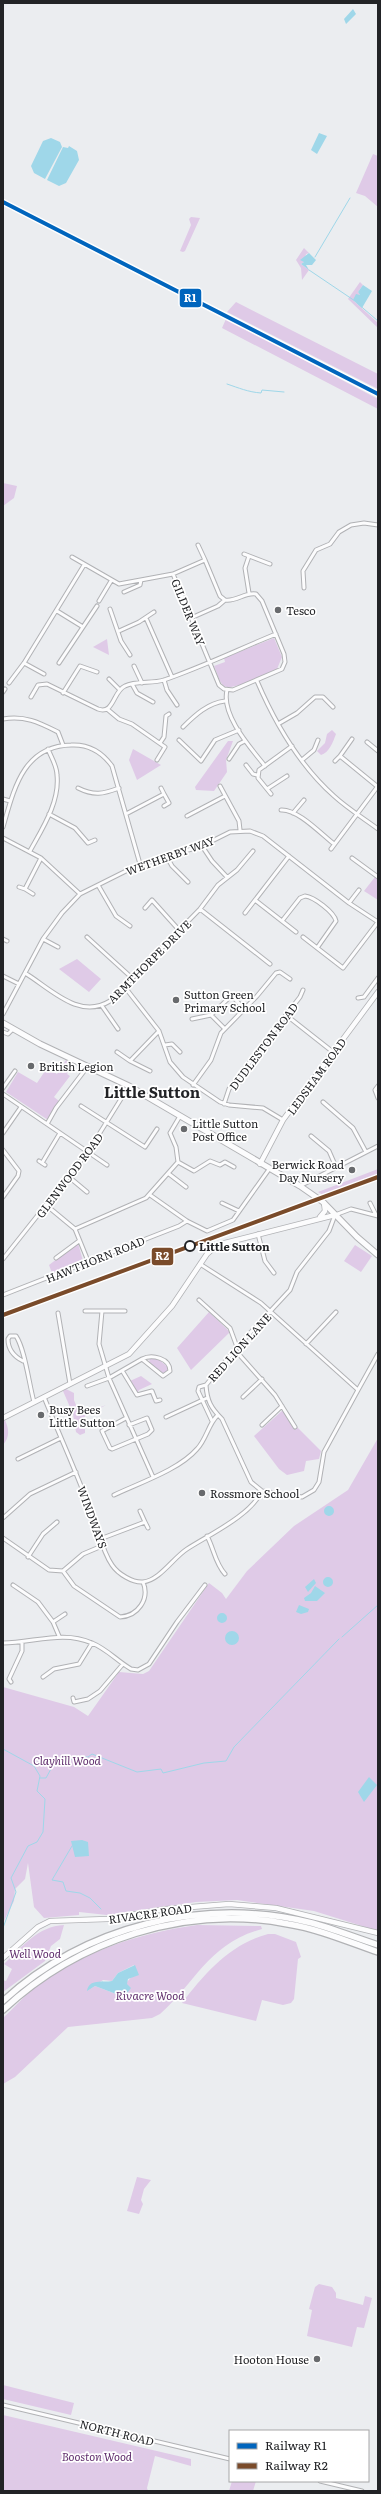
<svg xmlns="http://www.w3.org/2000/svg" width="381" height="2494" viewBox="0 0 381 2494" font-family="Literata,serif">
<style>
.green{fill:#dfcae7;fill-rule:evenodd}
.water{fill:#9fd7e9}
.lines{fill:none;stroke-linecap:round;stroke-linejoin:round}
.stream{stroke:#9fd7e9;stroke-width:1}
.minor-casing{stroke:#b1b2b5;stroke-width:5}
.secondary-casing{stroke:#b1b2b5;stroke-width:6}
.primary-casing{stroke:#b1b2b5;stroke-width:7}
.motorway-casing{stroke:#b1b2b5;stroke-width:8}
.minor{stroke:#fcfcfd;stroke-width:3}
.secondary{stroke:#fcfcfd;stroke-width:4.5}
.primary{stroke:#fcfcfd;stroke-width:5}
.motorway{stroke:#fcfcfd;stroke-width:5.5}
.rail-1-casing{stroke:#fff;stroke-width:7}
.rail-2-casing{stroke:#fff;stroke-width:7}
.rail-1{stroke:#0065bd;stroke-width:4}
.rail-2{stroke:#7a4b2a;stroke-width:4}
.poi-dot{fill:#686a6d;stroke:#fff;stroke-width:1.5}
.stop-dot{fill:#fff;stroke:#222326;stroke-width:2}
.labels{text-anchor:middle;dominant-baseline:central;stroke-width:3.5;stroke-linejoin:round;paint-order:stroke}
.poi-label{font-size:11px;fill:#222326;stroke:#fff;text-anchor:start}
.street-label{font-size:11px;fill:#222326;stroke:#fff}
.stop-label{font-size:11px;font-weight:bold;fill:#222326;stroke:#fff;text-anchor:start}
.park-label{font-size:11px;font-style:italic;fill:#602e6d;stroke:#fff}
.district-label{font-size:15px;font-weight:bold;fill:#222326;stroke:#fff}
.line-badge{stroke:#fff;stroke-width:1.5}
.badge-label{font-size:11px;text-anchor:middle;font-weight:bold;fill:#fff}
</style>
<rect width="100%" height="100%" fill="#ebedf0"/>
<path class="green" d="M373,154L378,156V207L365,196L356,193Z
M191,217L200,218L185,251L183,252L180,251L191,225L189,219Z
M304,248L309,253L306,254L304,262L301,264L309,270L302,280L301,268L296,260Z
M360,282L363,285L358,292L360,295L353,300L378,323V328L348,299Z
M236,302L378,374V389L227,312Z
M226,319L378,399V409L222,328Z
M3,483L17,486L14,498L3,506Z
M274,638L282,657L277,669C267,673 232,692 224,686C219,682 217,672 214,666L225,662L224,658Z
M107,639L109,655L93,647Z
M332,730L336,734C333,742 329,753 321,755L317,751L325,743L327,734Z
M228,741H233L226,760L227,772L214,791L196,790L195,787Z
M133,749L161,765L137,780L129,760Z
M375,877L378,880V900L364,891Z
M77,959L101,979L89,992L59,969Z
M66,1060L73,1064L67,1074L70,1076L54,1097L59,1101L48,1120L6,1092L18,1072L37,1083L47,1068L57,1074Z
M378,1169V1175L323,1195L318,1192Z
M78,1243L83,1261L52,1273L49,1265Z
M355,1245L372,1256L361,1272L344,1261Z
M209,1312L230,1332L191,1370L177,1348Z
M150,1357L158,1359L168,1367V1372L162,1373L149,1363Z
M141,1376L152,1384L139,1390L137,1394L130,1381Z
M66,1389L74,1393V1400L78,1410H93L106,1405L85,1416L83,1423L80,1422L85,1429V1433L80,1435L76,1432L73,1414L63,1391Z
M283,1410L294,1429L297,1427L321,1451L319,1459L306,1461L304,1471L287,1475L279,1469L254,1436Z
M5,1420C9,1429 10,1437 3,1445V1421Z
M378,1438V1931L314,1911L237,1900L196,1902L107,1915L79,1912V1915L44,1918L34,1907L28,1863L25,1879L15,1889L14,1901L3,1923V1687L74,1707L88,1716L119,1672L143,1674L149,1671L209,1583L222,1593L226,1599L247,1571L294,1526L348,1490Z
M64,1925L60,1939L51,1946L45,1961L3,1992V1980L6,1981L12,1969L4,1964C22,1947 38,1926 64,1925Z
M197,1925L261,1926L262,1929C209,1943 196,1982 160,2014L152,2018L68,2027L15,2077L3,2084V2018C13,2009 23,1997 34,1988C82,1952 138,1933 197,1925ZM134,1965L136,1972L116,1994L95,1986L87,1991L103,1980L112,1981L118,1973Z
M268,1934H275L296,1942L301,1957L298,1959L294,1999L291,2003L283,2005L262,2000L256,2021L182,2003C205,1973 230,1944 268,1934Z
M137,2177L151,2180L144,2189L141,2200L143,2204L139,2214L127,2211Z
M319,2284L332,2287L336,2293V2298L363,2305L365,2296L372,2298L364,2328L357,2327L352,2347L307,2336L312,2310L309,2309L315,2287Z
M3,2385L74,2403L71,2415L3,2399Z
M3,2415L191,2459V2466L155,2456L147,2488L148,2491H3Z
M232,2481H256L253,2491H229Z"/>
<path class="water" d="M353,9L356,14L346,24L344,19Z
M319,133L327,136L317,154L311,150Z
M51,138L60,142L62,147L45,179L34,173L31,166L43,141Z
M69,146L77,151L79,160L66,183L59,186L47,180L63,147L68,148Z
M309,253L316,260L312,265H306L309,270L301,264L304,262L300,260Z
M363,285L372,291L362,308L353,300L356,294L360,295L358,292Z
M324 1511a5 5 0 1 1 10 0a5 5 0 1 1-10 0Z
M323 1582a5 5 0 1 1 10 0a5 5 0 1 1-10 0Z
M314,1579L316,1583L308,1592L305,1587Z
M315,1586L325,1593L317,1601H305L304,1598L311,1593Z
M299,1605L309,1609L308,1612L301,1614L296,1612Z
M217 1618a5 5 0 1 1 10 0a5 5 0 1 1-10 0Z
M225 1638a7 7 0 1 1 14 0a7 7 0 1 1-14 0Z
M369,1777L377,1785L364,1802L358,1792Z
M82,1840L88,1842L89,1856L75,1857L71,1841Z
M135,1965L139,1975L128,1979L127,1984L131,1988L124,1997L95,1986L87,1991C89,1978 103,1983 112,1981L118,1973Z"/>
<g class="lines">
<path class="stream" d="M315,257L350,198
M309,270L355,301
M357,303L378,321
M227,384C239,388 248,392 261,393L262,390L284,392
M342,1637L378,1605
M3,1749L34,1766L40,1776L37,1791L45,1799L43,1832L37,1842L28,1846L11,1878L16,1892L3,1928
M40,1778H46L52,1767L76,1757H88L92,1754L137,1772L161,1769L163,1773L204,1763L226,1761L234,1747L339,1639
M72,1846L52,1880L63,1882L66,1891L80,1893L90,1898L101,1909"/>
<defs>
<path id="minor" d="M198,545L205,560
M244,554L270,564
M249,556L245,568L249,593
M72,557L119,584L173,574
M304,588L303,571L316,550L330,544L339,532L351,525L364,523L378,525
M124,592L140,585L141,580
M99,601L111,581
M110,609L121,641L130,655
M57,611L83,627
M146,618L172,677
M191,618L218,606L225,600C236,602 245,592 256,594L262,601L284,654L285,662L282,669L233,690L224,689L219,685L173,574L205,560L220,596L225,600
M119,631L139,622L154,612
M24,663L44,674
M59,663L97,606
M134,666L142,683
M109,679L120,690
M164,680L167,690L177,705
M257,681C275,723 299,765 334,796C347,808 363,818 378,829
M9,683L24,663L84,565
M132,684L137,693L153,702
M227,690C221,715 250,747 265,766
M3,692L5,689
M63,693L80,666L97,672
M31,697L38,685L47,684L98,709C114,715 113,691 125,686C136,680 152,684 164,680C202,667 239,649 276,634
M107,709L119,719L132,724L165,747L157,760
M3,719C25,715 40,723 58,732L63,745
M278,724L297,713L315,697H323L333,707
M183,727C195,715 208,703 225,701
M179,740L201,761L215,740L239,730
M367,742L378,751
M160,743L164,737L166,716L169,714
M340,756L378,787
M229,759L239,744L245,741
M302,760L314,750L318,740
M335,761L340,756L352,739
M246,765L253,774L257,775
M220,786L239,821L240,830
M78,788C94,796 103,794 119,788
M161,788L164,794
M267,789L287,776
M271,794L258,778L259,770L292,746
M3,799L10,801
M281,810C298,809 321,834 334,844
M293,813L304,800
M49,814L75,828L88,843L95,840
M126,814L164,794L169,803L164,806
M187,816L225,796
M3,827C14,789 23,746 71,745C89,744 102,752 112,766L140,864
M3,838L41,858L80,894
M202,846L212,861L227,877
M331,849L378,786
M30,851C42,829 60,802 57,775C57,766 51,757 48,749
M167,857L172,866L188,882
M352,858L378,877
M98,885L116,916L130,926
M19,887L25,889
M33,894L25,889L41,858
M255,900L296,932
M349,903L359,890
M145,908L152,900L179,930
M200,909L270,964
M245,913L289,856
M282,921L300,898L305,896C314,897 334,912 336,921L317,948
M87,937L131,977
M303,937L343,968L378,922
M3,939L7,941
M43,939L58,947
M25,973C51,989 79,1020 110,1001L200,909L218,885L237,870L253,851
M3,976L19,984
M124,986L159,1031L170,1062L183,1077L220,1102L229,1105L263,1108L283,1120
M358,998L364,997L378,978
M102,1006L118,1029
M3,1014L43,939L62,913L80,894L140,864L202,846L230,832L250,831L263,836L349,903L378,922
M286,1015L333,1052
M192,1019L211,1015
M224,1028L211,1015L230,997L234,998L244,1009
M3,1032L8,1034L13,1029
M165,1045L172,1044L180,1052
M117,1052L130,1061L159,1031
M130,1061L150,1071
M193,1085L211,1060L221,1033L257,996L276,973L280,972L290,979
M378,1086L375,1090L378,1098
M3,1088L15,1071
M3,1094L107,1165
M323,1102L353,1128L366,1152
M224,1104L229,1089L300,997L303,990
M81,1106L145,1147L157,1129
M47,1124L56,1108L88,1066
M3,1133L21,1107
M311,1136L329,1151L336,1167
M3,1150L19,1171L18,1176L3,1197
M39,1161L45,1165
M178,1162L194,1171L210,1161L220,1165L225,1162L234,1167
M178,1162L176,1147L170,1133L180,1116
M42,1163L60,1133
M169,1174L186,1187
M69,1177L87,1192
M300,1186L378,1146
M150,1195L187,1221L207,1231L233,1220L270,1168
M222,1203L239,1211
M370,1203L376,1215
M46,1205L75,1229L88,1261
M75,1229L146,1198L178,1162
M258,1234L265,1261L274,1273
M56,1258L79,1241
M3,1259L88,1152L129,1086
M200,1264L261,1303L358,1390L378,1354
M3,1295L179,1226L187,1221
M199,1300L230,1328L237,1347
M85,1311H125
M58,1313L70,1384
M306,1344L336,1312
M236,1351L275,1395L295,1427
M142,1359C152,1354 170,1358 170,1371L163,1376L142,1359L109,1378L153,1477
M23,1361C15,1357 8,1350 8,1339L10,1336H16C25,1349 29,1384 34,1402
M123,1372L137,1395L152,1391L156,1401L160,1400
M206,1385L199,1387L198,1391L212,1421
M87,1386L109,1378L99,1344L102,1311
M358,1390L324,1452L319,1482L314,1490L302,1497L262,1491L251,1482L222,1419C211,1408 207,1401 206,1385L237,1347L290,1290L297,1272L329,1231L335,1215L351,1209L378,1216
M44,1397C59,1434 76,1471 90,1509C98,1527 101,1549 112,1565C118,1574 133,1583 143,1582C160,1580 173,1558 187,1549C210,1534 250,1516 262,1491
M243,1397L262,1379
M166,1417L207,1398
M126,1418L102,1431L110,1448L112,1449L148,1434L152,1430L147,1418L129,1425
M262,1425L282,1406
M18,1459L61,1438
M114,1495C139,1483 179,1470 197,1449C206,1440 209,1423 217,1416
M140,1511L145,1522
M3,1518L30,1494L76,1472
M207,1536C214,1549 215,1563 225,1574
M3,1538L49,1570L63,1571L74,1586L120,1617C138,1616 150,1599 143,1582
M100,1539L145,1522L148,1528
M28,1557L43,1534L57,1522
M63,1571L83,1554L102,1546
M13,1585L38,1602L53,1622L59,1636
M53,1622L65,1614
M3,1643C33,1643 63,1630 92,1643C107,1649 117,1661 131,1669L138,1670L149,1664L177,1622L205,1585
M43,1677L54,1669L79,1664L92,1643
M11,1682L9,1679L22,1651V1642
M73,1698L74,1702L88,1699L100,1691L123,1664
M3,2405L230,2459
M320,2481L362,2491"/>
<path id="secondary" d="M260,1164L283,1120L378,992
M320,1217L325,1211L324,1203
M3,1418L129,1354L172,1306L207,1254L217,1245L335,1215
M3,1958L38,1927L50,1921L107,1919L166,1909L229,1904L276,1908L378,1933"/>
<path id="primary" d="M3,1023L40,1044L129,1086L300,1186L323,1202L357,1237L378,1255"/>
<path id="motorway" d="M3,2001C85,1926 203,1896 312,1923C334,1929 356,1938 378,1945
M3,2010C78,1940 186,1904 288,1924C319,1929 349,1942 378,1952"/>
</defs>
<use href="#minor" class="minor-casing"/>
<use href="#secondary" class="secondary-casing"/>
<use href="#primary" class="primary-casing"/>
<use href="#motorway" class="motorway-casing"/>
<use href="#minor" class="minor"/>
<use href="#secondary" class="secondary"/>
<use href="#primary" class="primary"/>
<use href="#motorway" class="motorway"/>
<defs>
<path id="rail-1" d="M3,202L378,394"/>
<path id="rail-2" d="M3,1315L378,1177"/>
</defs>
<use href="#rail-1" class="rail-1-casing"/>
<use href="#rail-2" class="rail-2-casing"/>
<use href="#rail-1" class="rail-1"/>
<use href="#rail-2" class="rail-2"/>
</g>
<g class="poi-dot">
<circle cx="278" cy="610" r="4"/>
<circle cx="176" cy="1000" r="4"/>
<circle cx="31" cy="1066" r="4"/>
<circle cx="184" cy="1129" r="4"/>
<circle cx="352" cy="1170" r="4"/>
<circle cx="41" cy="1415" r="4"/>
<circle cx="202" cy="1493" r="4"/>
<circle cx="317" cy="2359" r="4"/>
</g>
<circle class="stop-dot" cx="190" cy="1246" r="5"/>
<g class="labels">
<g class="poi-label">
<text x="286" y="610">Tesco</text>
<text x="184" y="994">Sutton Green<tspan x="184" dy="13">Primary School</tspan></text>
<text x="39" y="1066">British Legion</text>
<text x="192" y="1123">Little Sutton<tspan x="192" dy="13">Post Office</tspan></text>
<text x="344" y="1164" text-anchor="end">Berwick Road<tspan x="344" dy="13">Day Nursery</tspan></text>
<text x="49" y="1409">Busy Bees<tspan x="49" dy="13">Little Sutton</tspan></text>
<text x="210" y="1493">Rossmore School</text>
<text x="309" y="2359" text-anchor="end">Hooton House</text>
</g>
<g class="street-label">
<text transform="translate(189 612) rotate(68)">GILDER WAY</text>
<text transform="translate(170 855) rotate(-20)">WETHERBY WAY</text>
<text transform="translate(149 961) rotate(-45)">ARMTHORPE DRIVE</text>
<text transform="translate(263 1046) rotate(-53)">DUDLESTON ROAD</text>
<text transform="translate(316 1076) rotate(-54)">LEDSHAM ROAD</text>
<text transform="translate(69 1175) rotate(-53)">GLENWOOD ROAD</text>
<text transform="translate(95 1259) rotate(-22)">HAWTHORN ROAD</text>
<text transform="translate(239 1347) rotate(-48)">RED LION LANE</text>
<text transform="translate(93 1517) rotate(70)">WINDWAYS</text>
<text transform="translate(150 1913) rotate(-8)">RIVACRE ROAD</text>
<text transform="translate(117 2432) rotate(14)">NORTH ROAD</text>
</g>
<g class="stop-label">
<text x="199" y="1246">Little Sutton</text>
</g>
<g class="park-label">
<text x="67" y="1760">Clayhill Wood</text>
<text x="35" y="1953">Well Wood</text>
<text x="150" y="1995">Rivacre Wood</text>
<text x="97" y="2456">Booston Wood</text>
</g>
<g class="district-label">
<text x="152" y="1091">Little Sutton</text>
</g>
</g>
<g class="line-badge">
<rect x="179" y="288" width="23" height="20" rx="4" fill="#0065bd"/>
<rect x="151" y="1247" width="23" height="19" rx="4" fill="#7a4b2a"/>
</g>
<g class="badge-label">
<text x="190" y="302">R1</text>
<text x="162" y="1260">R2</text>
</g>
<rect width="381" height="2494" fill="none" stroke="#222326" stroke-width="8"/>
<rect x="229" y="2430" width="140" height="52" fill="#ffffff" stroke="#a7a7a8"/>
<rect x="237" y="2443" width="20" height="6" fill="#0065bd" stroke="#a7a7a8"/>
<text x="265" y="2450" font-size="12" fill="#222326">Railway R1</text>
<rect x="237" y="2463" width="20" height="6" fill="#7a4b2a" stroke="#a7a7a8"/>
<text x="265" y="2470" font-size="12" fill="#222326">Railway R2</text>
</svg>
